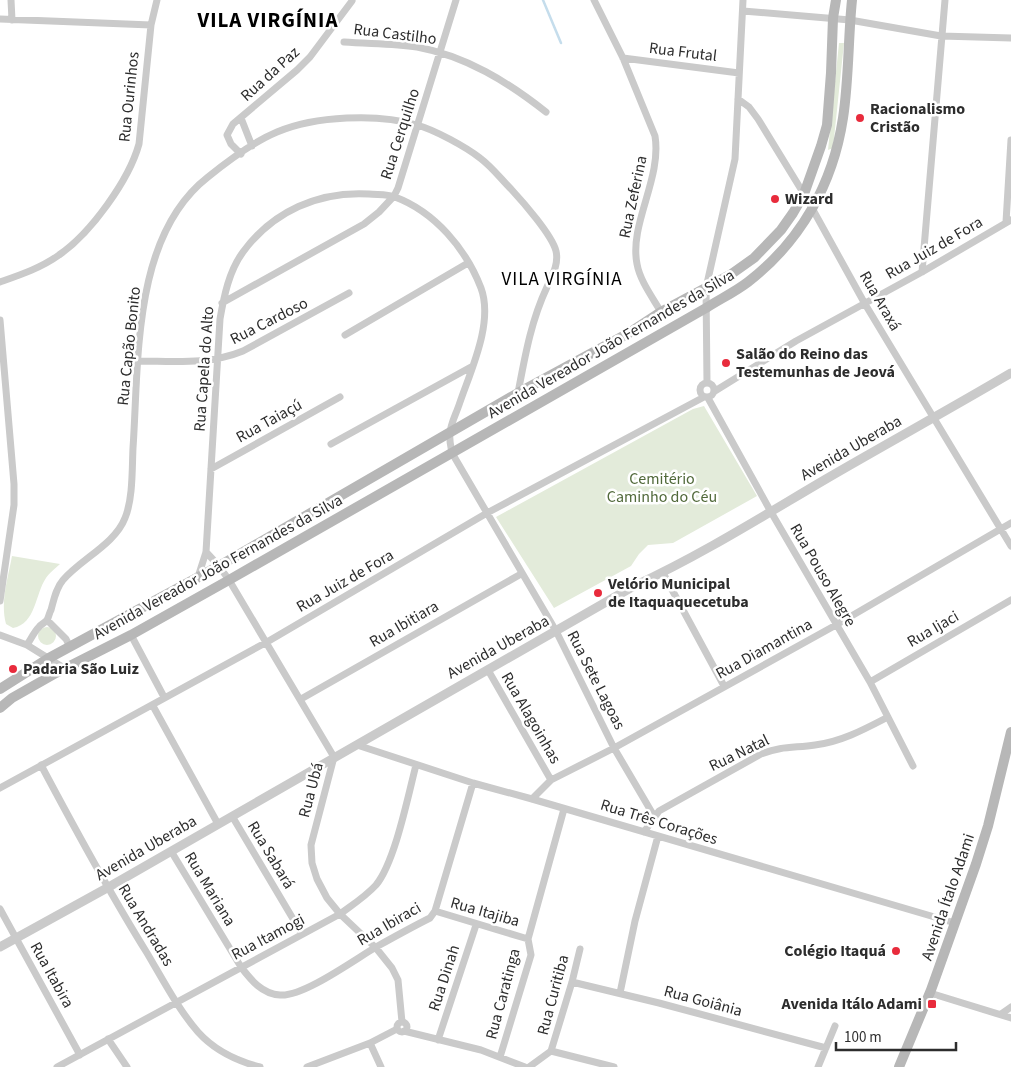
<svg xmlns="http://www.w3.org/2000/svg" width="1011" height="1067" viewBox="0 0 1011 1067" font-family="'Source Sans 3',sans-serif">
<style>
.green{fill:#e3ebda}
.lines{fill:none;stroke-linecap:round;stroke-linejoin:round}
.stream{stroke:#c5ddec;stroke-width:2.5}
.minor{stroke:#cacaca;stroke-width:7}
.tertiary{stroke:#cacaca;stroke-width:9}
.secondary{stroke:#b7b7b7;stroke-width:10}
.poi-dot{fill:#e82b3c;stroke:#fff;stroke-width:2}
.labels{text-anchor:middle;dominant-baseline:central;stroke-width:5;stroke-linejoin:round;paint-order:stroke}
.street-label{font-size:16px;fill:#2d2d2d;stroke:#fff}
.poi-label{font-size:16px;font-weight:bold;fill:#2d2d2d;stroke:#fff;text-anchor:start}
.park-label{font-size:16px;fill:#51693a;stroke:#fff}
.quarter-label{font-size:19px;letter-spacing:1px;fill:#000;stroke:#fff}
.district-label{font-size:21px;font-weight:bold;letter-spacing:1px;fill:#000;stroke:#fff}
</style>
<rect width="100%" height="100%" fill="#fff"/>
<path class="green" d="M839,43H844L833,148L828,150Z
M704,406L757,496L673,543L648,545L639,554L631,566L554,608L496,517L693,409Z
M12,556L60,564C55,569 49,573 46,578C35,594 36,624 13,628L6,624C0,602 8,578 12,556Z
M38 636a9 9 0 1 1 18 0a9 9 0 1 1-18 0Z"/>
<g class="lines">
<path class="stream" d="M543,0L561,43"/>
<path class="minor" d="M11,0L12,20
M594,0L623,58L655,136C662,179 629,224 637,264C640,281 653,298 661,312
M743,11L850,20L941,36L1011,38
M0,19L151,25
M344,42C368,44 393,43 417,47C466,56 508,82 546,112
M623,58L739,73
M738,99L749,107L758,119L807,199L865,304L1011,546
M241,118L252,146
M241,154L231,144L227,135L233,124L297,70L310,57L352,1
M1006,222L1011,140
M922,272L945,0
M0,282C20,275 41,268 59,255C91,233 129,180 139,144L151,25L157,0
M222,303L364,224L379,212L394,196L398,188L456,0
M0,320L14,484V505L0,601
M345,335L468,263
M138,361C173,361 209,365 243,351L349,293
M700 390a7 7 0 1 1 14 0a7 7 0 1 1-14 0Z
M707,383L706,288L735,159L743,0
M715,391L796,341L922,272L1011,220
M708,398L771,512L870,682L913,766
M331,444L471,367
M211,469L340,397
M206,552L219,566L229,580L334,757L311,845L312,863L317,879L327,898L340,914L376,948L392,968L398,980L402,1022
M663,573L724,686
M198,577L206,552L220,319C224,296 229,271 243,252C273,211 319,191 369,194C377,195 387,194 395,197C435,212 466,249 481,288C494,323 470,372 459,405C456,414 450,425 450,434C449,440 451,447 452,453L556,631L614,748L654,816
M47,620L66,639L70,647
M0,635L27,645L64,668
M131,635L164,697
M27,645C31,639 34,632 39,627C41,624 45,623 47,620C49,617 49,613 51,610C54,599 56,588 63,580C81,559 115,544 125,518C133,499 132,469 133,448C139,361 132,236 208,177C229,160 253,142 277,132C315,116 378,113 417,125C435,130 466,147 480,158C492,167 501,179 511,189C523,202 552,235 556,251C559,264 552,276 547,287C531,321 525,356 518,393
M488,670L551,780
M870,682L1011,600
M301,699L521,574
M153,706L218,824
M357,745L473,783L532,799L955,923
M41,765C75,829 109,892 147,953C163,980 178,1009 198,1032C215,1051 237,1061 260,1067
M0,788L267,642L487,513L704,397
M532,799L551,780L614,748L836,625L1011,523
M232,816L302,934
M644,832L659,811L761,754C781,746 795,748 815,745C841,742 865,729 888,717
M171,851L241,967C251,980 262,994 280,995C303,997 354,960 376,947C394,937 412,927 430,918L435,911L473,783
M0,909L80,1055
M435,911L528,939
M528,939L564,809
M572,982L659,1003L826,1048
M620,993L635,921L658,836
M930,993L1011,1018
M1001,1014L1011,1007
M397 1027a5 5 0 1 1 10 0a5 5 0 1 1-10 0Z
M404,1031L481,1050L525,1067
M108,1039L127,1067
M438,1040L476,925
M370,1043L381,1067
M551,1051L614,1067
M500,1057L531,955L528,939
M57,1067L340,914C352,905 365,897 376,885C395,862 408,796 416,765
M307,1067L370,1043L397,1029
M529,1067L551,1051L572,982L580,949
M818,1067L835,1026"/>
<path class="tertiary" d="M0,947L107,888L634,586C701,555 763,516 826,479C888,443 950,409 1011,373"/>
<path class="secondary" d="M0,689L49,658L219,566L518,393L629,333L661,312L730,275L754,258L781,230L793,213L804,194L821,146L827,125L831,73L833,18L836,0
M0,708L12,698L56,673L131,635L229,580L706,308C720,299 735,292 748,282C801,241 833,184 843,118C849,79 848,39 852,0
M899,1067L931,990L976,864L988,826L1011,732"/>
</g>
<g class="poi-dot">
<circle cx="860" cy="118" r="5"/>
<circle cx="775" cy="199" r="5"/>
<circle cx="726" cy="363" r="5"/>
<circle cx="598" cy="593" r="5"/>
<circle cx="13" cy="669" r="5"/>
<circle cx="896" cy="951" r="5"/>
<rect x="927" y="999" width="10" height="10" rx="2.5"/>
</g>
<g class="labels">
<g class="street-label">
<text transform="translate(395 34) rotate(7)">Rua Castilho</text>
<text transform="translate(683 52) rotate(7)">Rua Frutal</text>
<text transform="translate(270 74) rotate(-42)">Rua da Paz</text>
<text transform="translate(129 97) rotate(-84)">Rua Ourinhos</text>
<text transform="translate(400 134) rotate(-72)">Rua Cerquilho</text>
<text transform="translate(633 197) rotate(-78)">Rua Zeferina</text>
<text transform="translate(934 248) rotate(-30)">Rua Juiz de Fora</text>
<text transform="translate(880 301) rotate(60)">Rua Araxá</text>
<text transform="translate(269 321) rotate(-27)">Rua Cardoso</text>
<text transform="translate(611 344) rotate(-30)">Avenida Vereador João Fernandes da Silva</text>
<text transform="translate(129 346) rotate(-84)">Rua Capão Bonito</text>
<text transform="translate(204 369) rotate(-86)">Rua Capela do Alto</text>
<text transform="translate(269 421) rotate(-29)">Rua Taiaçú</text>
<text transform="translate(851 448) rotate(-30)">Avenida Uberaba</text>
<text transform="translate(218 567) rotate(-29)">Avenida Vereador João Fernandes da Silva</text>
<text transform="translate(823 575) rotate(60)">Rua Pouso Alegre</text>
<text transform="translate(345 581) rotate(-30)">Rua Juiz de Fora</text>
<text transform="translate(404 624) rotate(-30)">Rua Ibitiara</text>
<text transform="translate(933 629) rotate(-30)">Rua Ijaci</text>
<text transform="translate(498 647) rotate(-29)">Avenida Uberaba</text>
<text transform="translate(764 649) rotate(-29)">Rua Diamantina</text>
<text transform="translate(596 680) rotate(63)">Rua Sete Lagoas</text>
<text transform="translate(531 718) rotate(60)">Rua Alagoinhas</text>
<text transform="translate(739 753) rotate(-26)">Rua Natal</text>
<text transform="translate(311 790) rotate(-75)">Rua Ubá</text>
<text transform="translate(659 822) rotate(17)">Rua Três Corações</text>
<text transform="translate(146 848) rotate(-30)">Avenida Uberaba</text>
<text transform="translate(271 855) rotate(59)">Rua Sabará</text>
<text transform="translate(210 889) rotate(59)">Rua Mariana</text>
<text transform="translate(948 897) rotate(-71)">Avenida Ítalo Adami</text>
<text transform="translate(485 912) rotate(16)">Rua Itajiba</text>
<text transform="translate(389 924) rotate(-30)">Rua Ibiraci</text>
<text transform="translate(146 925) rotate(59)">Rua Andradas</text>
<text transform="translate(268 937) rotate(-28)">Rua Itamogi</text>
<text transform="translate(52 975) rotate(61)">Rua Itabira</text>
<text transform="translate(444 978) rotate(-72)">Rua Dinah</text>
<text transform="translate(503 994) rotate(-75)">Rua Caratinga</text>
<text transform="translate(553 995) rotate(-75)">Rua Curitiba</text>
<text transform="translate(703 1001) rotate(15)">Rua Goiânia</text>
</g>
<g class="poi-label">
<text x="870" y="109">Racionalismo<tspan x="870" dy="18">Cristão</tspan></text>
<text x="785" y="199">Wizard</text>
<text x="736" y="354">Salão do Reino das<tspan x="736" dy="18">Testemunhas de Jeová</tspan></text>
<text x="608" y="584">Velório Municipal<tspan x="608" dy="18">de Itaquaquecetuba</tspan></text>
<text x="23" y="669">Padaria São Luiz</text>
<text x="886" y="951" text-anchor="end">Colégio Itaquá</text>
<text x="922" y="1004" text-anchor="end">Avenida Itálo Adami</text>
</g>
<g class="park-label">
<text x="662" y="479">Cemitério<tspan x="662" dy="18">Caminho do Céu</tspan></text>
</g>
<g class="quarter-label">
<text x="562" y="279">VILA VIRGÍNIA</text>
</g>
<g class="district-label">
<text x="268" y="20">VILA VIRGÍNIA</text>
</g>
</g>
<path d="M836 1042v8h120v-8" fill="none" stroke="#2d2d2d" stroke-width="2.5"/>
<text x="844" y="1042" font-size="15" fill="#2d2d2d" stroke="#ffffff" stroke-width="4" paint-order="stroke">100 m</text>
</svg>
